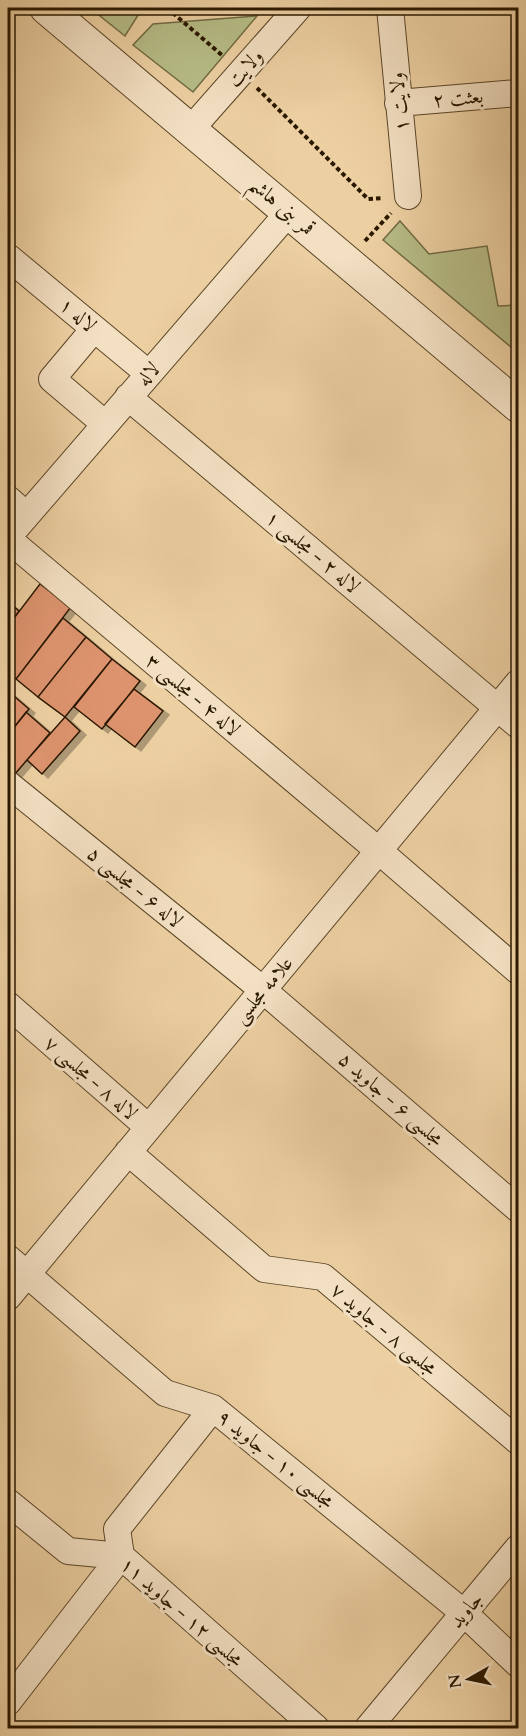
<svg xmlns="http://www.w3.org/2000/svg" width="526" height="1736" viewBox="0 0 526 1736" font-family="Cardo,Amiri,serif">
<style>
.green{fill:#b6bc86;stroke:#706a43;stroke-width:1.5}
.building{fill:#dc936e;stroke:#2a1800;stroke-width:1.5;filter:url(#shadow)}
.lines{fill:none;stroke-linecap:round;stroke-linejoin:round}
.minor-casing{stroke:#5b4628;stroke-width:28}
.tertiary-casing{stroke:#5b4628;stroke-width:34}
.path{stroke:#2a1800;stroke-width:4;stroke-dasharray:4.5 3;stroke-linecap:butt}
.minor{stroke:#f3e0c3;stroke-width:26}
.tertiary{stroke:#f3e0c3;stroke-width:32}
.labels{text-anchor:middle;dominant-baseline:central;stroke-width:6;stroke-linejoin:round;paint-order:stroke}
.street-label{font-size:20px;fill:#2a1800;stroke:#f3e0c3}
</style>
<defs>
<filter id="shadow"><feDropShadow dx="6" dy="4" stdDeviation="0" flood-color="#0004"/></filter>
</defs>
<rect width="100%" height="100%" fill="#edd0a2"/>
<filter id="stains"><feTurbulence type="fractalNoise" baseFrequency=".00333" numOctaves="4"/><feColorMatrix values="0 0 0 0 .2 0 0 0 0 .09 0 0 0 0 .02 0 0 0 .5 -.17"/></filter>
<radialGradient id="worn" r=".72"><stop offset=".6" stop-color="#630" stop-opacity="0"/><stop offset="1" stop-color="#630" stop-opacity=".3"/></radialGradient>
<path class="green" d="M90,8H136L140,12L125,36Z
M257,16L193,92L133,45L153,24Z
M400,221L429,254L487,246L498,306L518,305V353L383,240Z"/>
<path class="building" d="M40,584L71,607L16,679L8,672V626Z
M8,602L19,611L8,626Z
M63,618L86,637L38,697L16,679Z
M86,637L112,659L65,717L38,697Z
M112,659L140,681L102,729L74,707Z
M134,689L163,711L135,747L105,724Z
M8,691L29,709L8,735Z
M26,712L50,733L15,774L8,768V735Z
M65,717L80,731L42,774L27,760Z"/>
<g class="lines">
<defs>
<path id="minor" d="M390,8L408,196
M398,103L518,93
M191,129L298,8
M8,257L149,374
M94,329L52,379L105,424
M128,397L518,725
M8,499L26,515
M8,537L289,212
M8,539L379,851L518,971
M8,784L263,990L518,1209
M8,1005L148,1127
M128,1152L264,1269L323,1277L518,1441
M8,1258L165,1393L213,1408L464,1613L518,1664
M8,1297L518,683
M8,1502L68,1551L121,1556L316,1728
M8,1702L121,1556L117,1529L213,1408
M368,1728L518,1548"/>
<path id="tertiary" d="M46,8L518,406"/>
</defs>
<use href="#minor" class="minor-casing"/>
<use href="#tertiary" class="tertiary-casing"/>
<path class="path" d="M167,8L223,56
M257,88L368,199L383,198
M365,241L391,213"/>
<use href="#minor" class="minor"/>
<use href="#tertiary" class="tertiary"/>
</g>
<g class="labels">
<g class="street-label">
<text transform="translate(245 68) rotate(-49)">ولایت</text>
<text transform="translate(458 98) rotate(-5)">بعثت ۲</text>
<text transform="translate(399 102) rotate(-96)">ولایت ۱</text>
<text transform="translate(282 206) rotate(40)">قمر بنی هاشم</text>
<text transform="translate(78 315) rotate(40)">لاله ۱</text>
<text transform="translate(148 374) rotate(-49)">لاله</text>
<text transform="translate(313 552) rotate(40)">لاله ۲ - مجلسی ۱</text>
<text transform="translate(193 695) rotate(40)">لاله ۴ - مجلسی ۳</text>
<text transform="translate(135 887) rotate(39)">لاله ۶ - مجلسی ۵</text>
<text transform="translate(263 990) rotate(-50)">علامه مجلسی</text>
<text transform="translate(91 1078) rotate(41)">لاله ۸ - مجلسی ۷</text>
<text transform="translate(391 1099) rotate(41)">مجلسی ۶ - جاوید ۵</text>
<text transform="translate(384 1329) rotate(40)">مجلسی ۸ - جاوید ۷</text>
<text transform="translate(276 1459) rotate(39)">مجلسی ۱۰ - جاوید ۹</text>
<text transform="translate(466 1610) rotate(-50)">جاوید</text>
<text transform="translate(182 1612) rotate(41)">مجلسی ۱۲ - جاوید ۱۱</text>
</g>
</g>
<rect width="526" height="1736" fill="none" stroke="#edd0a2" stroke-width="30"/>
<rect x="9" y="9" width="508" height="1718" fill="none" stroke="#2a1800" stroke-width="3"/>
<rect x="15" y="15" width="496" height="1706" fill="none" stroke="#2a1800" stroke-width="1.5"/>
<g transform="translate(469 1679) rotate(261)" stroke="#f3e0c3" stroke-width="4.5" paint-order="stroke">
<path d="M0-4.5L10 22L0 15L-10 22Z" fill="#2a1800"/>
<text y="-9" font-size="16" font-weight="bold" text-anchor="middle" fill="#2a1800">N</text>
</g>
<rect width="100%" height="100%" filter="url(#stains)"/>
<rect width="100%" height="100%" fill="url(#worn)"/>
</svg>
